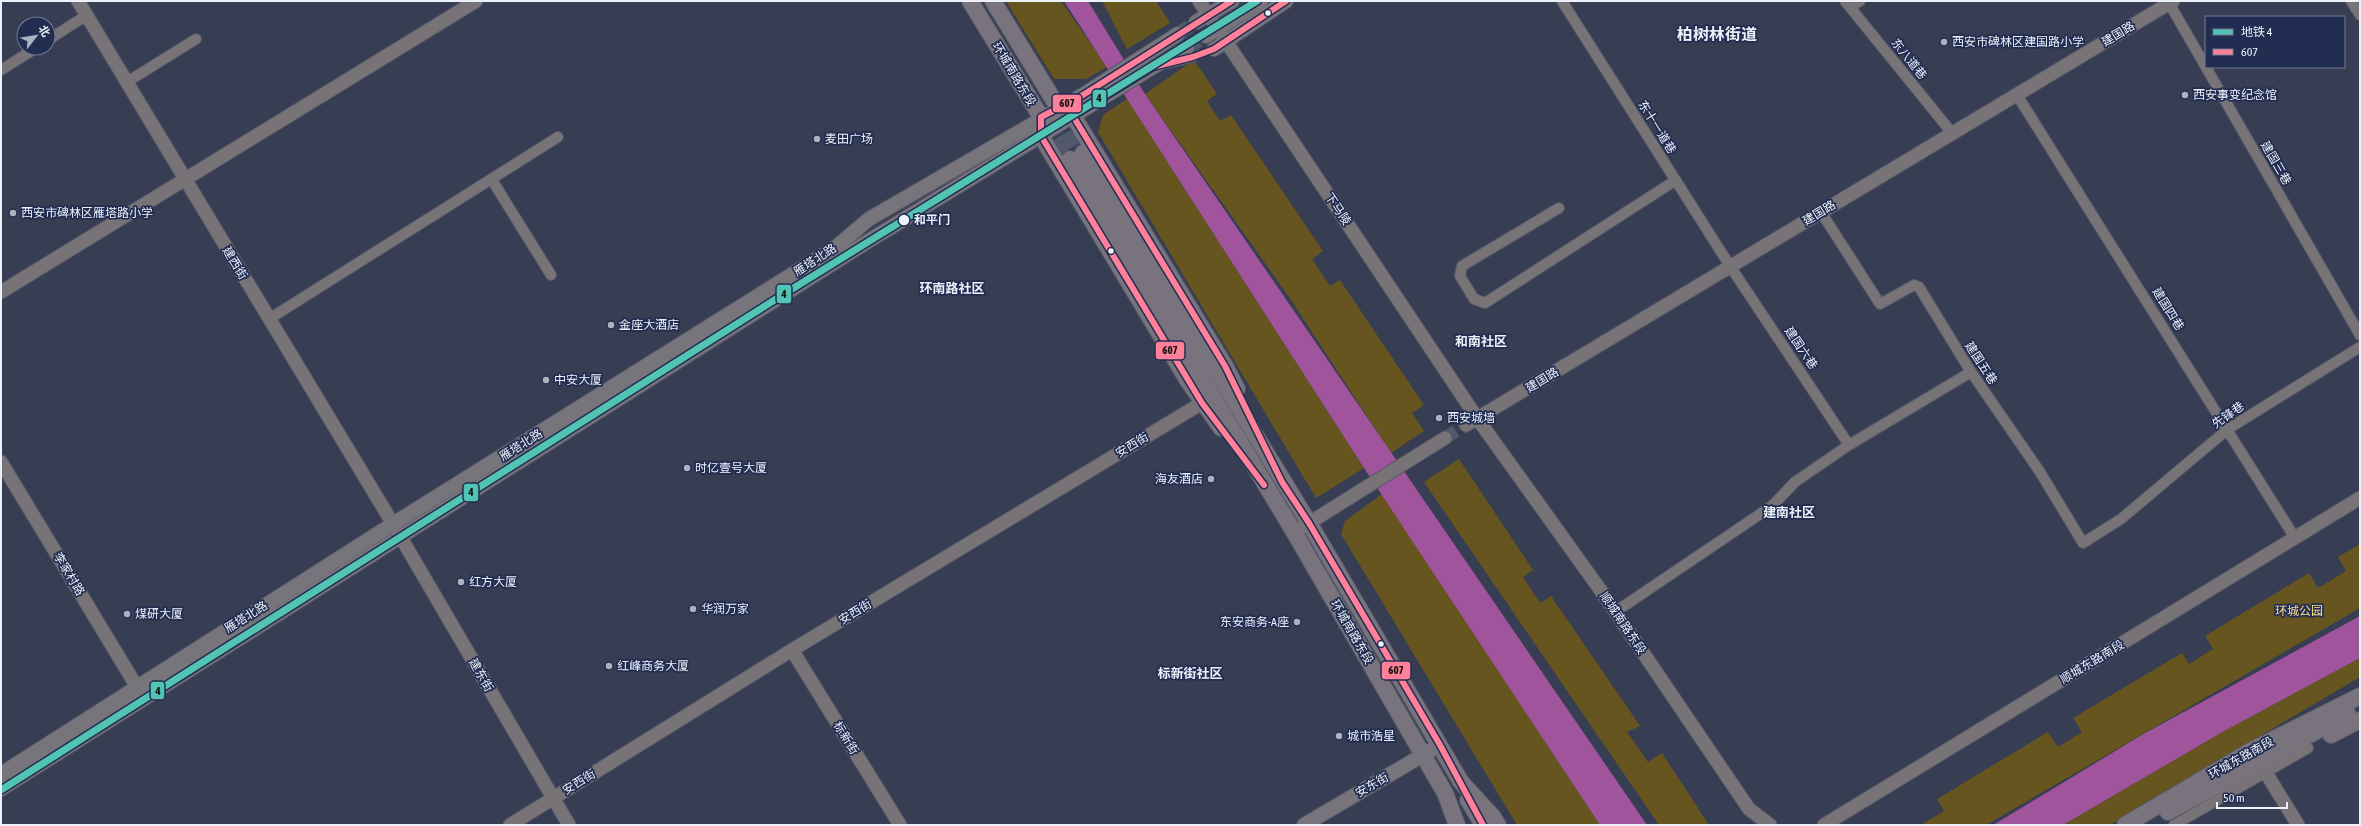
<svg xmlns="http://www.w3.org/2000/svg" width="2361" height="826" viewBox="0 0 2361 826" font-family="'Asap Condensed','Noto Sans SC',sans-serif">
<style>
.green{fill:#675520}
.water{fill:#9f549c}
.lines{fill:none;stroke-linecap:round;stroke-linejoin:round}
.minor-tunnel{stroke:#52586b;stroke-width:10;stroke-dasharray:10 5;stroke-linecap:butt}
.tertiary-tunnel{stroke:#52586b;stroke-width:13;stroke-dasharray:13 6;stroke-linecap:butt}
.secondary-tunnel{stroke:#52586b;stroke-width:14;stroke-dasharray:14 7;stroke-linecap:butt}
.primary-tunnel{stroke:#52586b;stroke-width:16;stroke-dasharray:16 8;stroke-linecap:butt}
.minor-casing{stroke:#535867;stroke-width:12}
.tertiary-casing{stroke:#535867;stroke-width:15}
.secondary-casing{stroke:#535867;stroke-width:16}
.primary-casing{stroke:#535867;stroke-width:18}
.minor{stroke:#787377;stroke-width:10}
.tertiary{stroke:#787377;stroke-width:13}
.secondary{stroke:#78747c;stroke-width:14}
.primary{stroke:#78737c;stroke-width:16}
.bus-1-casing{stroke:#222d52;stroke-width:9}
.bus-1{stroke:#ff8098;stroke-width:6}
.metro-1-casing{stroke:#222d52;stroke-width:10}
.metro-1{stroke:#52c4b3;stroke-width:7}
.bus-dot{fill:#edf1fa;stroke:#222d52;stroke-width:1.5}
.poi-dot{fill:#adb2bf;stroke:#222d52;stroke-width:1.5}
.labels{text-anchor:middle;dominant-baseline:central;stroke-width:3.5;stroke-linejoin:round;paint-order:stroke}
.street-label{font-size:12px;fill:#edf1fa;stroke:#222d52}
.poi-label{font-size:12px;fill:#edf1fa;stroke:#222d52;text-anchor:start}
.stop-label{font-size:12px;font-weight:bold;fill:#edf1fa;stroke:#222d52;text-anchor:start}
.park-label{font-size:12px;fill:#fde08f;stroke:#222d52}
.neighbourhood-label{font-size:13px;font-weight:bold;fill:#edf1fa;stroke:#222d52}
.district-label{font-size:16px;font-weight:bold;fill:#edf1fa;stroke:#222d52}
.line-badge{stroke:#222d52;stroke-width:1.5}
.pale-badge-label{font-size:11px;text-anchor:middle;font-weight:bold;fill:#111}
</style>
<rect width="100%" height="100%" fill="#373d52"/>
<path class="green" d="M1006,1H1061L1107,67L1086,79H1054Z
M1102,1H1156L1170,23L1127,49Z
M1194,60L1217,94L1207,101L1220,121L1231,115L1323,251L1312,259L1330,286L1340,280L1424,405L1412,413L1424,431L1391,453L1289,297L1145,94Z
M1127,99L1364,468L1316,498L1098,132L1103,115Z
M1459,459L1533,570L1523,577L1540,603L1551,596L1640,726L1627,732L1648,762L1662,753L1709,825H1659L1424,482Z
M1382,494L1600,825H1517L1341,534L1345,521Z
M2360,544V608L1986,825H1921L1944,811L1937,799L2048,732L2058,747L2082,732L2073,718L2182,653L2189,664L2213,649L2205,636L2309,573L2318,588L2346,571L2338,557Z
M2360,658V677L2110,825H2063L2226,730Z"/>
<path class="water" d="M1064,1H1088L1145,94L1647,825H1600L1364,468Z
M2360,616V658L2226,730L2063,825H1993L2145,733Z"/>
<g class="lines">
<path class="minor-tunnel" d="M1193,57L1214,49"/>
<path class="tertiary-tunnel" d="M1445,438L1466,425"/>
<path class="secondary-tunnel" d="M1178,34L1196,22
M1187,48L1206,36"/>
<path class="primary-tunnel" d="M1057,110L1083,153
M1045,117L1070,159"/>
<defs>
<path id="minor" d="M1562,1L1730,266L1849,445
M1845,1L1952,133
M2351,1L2360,15
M2169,3L2360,335
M1850,7L1860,1
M48,40L87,15
M1167,63L1193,57
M1,70L36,48
M127,82L196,39
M2017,95L2295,538
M492,180L551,275
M1559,208L1462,266L1460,276L1474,299L1485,303L1676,180
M1821,212L1880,304L1914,285L1919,287L1971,372L2040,472L2083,543L2121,519L2228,429L2360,347
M269,319L558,137
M1615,612L1772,506L1795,482L1849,445L1971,372
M2174,825L2308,748"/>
<path id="tertiary" d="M78,1L393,524L569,825
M1199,1L1477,418L1604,595L1749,809L1770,825
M1,292L476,1
M1466,425L2173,1
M1,462L137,687
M1301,528L1445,438
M792,650L900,825
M2266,773L2298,825
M510,825L792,650L1202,403
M1824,825L2360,498"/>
<path id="secondary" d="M1196,22L1232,1
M1206,36L1261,1
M1214,49L1286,1
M1,774L393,524L836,247L869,219L1083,95L1178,34
M1,789L870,240L1153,67L1187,48
M1304,825L1440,745"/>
<path id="primary" d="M970,1L1041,117V136L1188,381L1221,428
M993,1L1059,109L1073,116L1225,366L1237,389
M1083,153L1309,523L1461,782L1493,817L1498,825
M1070,159L1294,532L1445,793L1457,825
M2331,735L2360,720
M1468,800L1483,825
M2168,812L2348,714
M2125,825L2252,750L2360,696"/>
</defs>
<use href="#minor" class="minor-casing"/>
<use href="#tertiary" class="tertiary-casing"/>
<use href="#secondary" class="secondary-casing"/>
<use href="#primary" class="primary-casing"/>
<use href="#minor" class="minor"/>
<use href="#tertiary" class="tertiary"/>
<use href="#secondary" class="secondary"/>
<use href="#primary" class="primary"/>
<defs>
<path id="bus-1" d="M1232,1L1083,95L1041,117V136L1202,403L1264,485
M1286,1L1214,49L1193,57L1153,67L1073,116L1225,366L1282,482L1309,523L1440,745L1483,825"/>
</defs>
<use href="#bus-1" class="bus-1-casing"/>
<use href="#bus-1" class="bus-1"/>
<defs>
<path id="metro-1" d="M1,790L784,294L1257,1"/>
</defs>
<use href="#metro-1" class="metro-1-casing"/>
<use href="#metro-1" class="metro-1"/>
</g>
<g class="bus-dot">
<circle cx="1268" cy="13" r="3.5"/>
<circle cx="904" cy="220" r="6"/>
<circle cx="1111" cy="251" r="3.5"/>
<circle cx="1381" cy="644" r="3.5"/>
</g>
<g class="poi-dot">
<circle cx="1944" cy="42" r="4"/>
<circle cx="2185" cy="95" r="4"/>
<circle cx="817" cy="139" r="4"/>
<circle cx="13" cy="213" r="4"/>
<circle cx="611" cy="325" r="4"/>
<circle cx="546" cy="380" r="4"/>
<circle cx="1439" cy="418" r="4"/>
<circle cx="687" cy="468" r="4"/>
<circle cx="1211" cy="479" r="4"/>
<circle cx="461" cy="582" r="4"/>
<circle cx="693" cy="609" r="4"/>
<circle cx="127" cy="614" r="4"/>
<circle cx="1297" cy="622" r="4"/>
<circle cx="609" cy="666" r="4"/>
<circle cx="1339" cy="736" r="4"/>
</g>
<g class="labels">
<g class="street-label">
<text transform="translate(2118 34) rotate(-31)">建国路</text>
<text transform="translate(1909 59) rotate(51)">东八道巷</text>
<text transform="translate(1014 74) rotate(59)">环城南路东段</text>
<text transform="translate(1657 127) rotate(58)">东十一道巷</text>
<text transform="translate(2276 163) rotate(60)">建国三巷</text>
<text transform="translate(1338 209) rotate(56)">下马陵</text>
<text transform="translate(1819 213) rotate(-31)">建国路</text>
<text transform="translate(815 260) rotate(-33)">雁塔北路</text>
<text transform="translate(235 263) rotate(59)">建西街</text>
<text transform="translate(2168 309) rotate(58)">建国四巷</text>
<text transform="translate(1801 348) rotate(56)">建国六巷</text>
<text transform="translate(1981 363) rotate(57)">建国五巷</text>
<text transform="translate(1542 380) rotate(-31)">建国路</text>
<text transform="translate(2228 415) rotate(-35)">先锋巷</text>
<text transform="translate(521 445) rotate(-32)">雁塔北路</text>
<text transform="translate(1132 445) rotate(-31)">安西街</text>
<text transform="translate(69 574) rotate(59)">李家村路</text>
<text transform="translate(855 612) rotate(-31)">安西街</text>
<text transform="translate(246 617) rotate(-32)">雁塔北路</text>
<text transform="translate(1623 623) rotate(56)">顺城南路东段</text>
<text transform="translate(1352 632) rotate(60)">环城南路东段</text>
<text transform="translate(2092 662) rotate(-31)">顺城东路南段</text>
<text transform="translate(481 675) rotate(60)">建东街</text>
<text transform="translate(846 738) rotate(58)">标新街</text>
<text transform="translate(2241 758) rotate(-29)">环城东路南段</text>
<text transform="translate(579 782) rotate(-32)">安西街</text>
<text transform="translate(1372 785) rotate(-30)">安东街</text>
</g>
<g class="poi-label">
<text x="1952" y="42">西安市碑林区建国路小学</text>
<text x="2193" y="95">西安事变纪念馆</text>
<text x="825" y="139">麦田广场</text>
<text x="21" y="213">西安市碑林区雁塔路小学</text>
<text x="619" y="325">金座大酒店</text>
<text x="554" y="380">中安大厦</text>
<text x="1447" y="418">西安城墙</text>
<text x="695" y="468">时亿壹号大厦</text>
<text x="1203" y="479" text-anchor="end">海友酒店</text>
<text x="469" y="582">红方大厦</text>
<text x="701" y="609">华润万家</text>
<text x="135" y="614">煤研大厦</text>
<text x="1289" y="622" text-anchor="end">东安商务-A座</text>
<text x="617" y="666">红峰商务大厦</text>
<text x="1347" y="736">城市浩星</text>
</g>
<g class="stop-label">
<text x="914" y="220">和平门</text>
</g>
<g class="park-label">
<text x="2299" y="611">环城公园</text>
</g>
<g class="neighbourhood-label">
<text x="952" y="288">环南路社区</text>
<text x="1481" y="341">和南社区</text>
<text x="1789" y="512">建南社区</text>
<text x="1190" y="673">标新街社区</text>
</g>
<g class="district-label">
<text x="1717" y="34">柏树林街道</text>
</g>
</g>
<g class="line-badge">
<rect x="1092" y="89" width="15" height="19" rx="4" fill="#52c4b3"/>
<rect x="1052" y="94" width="30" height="19" rx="4" fill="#ff8098"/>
<rect x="776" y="284" width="16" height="20" rx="4" fill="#52c4b3"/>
<rect x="1155" y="341" width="30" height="19" rx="4" fill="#ff8098"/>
<rect x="463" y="483" width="16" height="19" rx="4" fill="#52c4b3"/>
<rect x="1381" y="661" width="30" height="19" rx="4" fill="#ff8098"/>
<rect x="150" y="681" width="15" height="19" rx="4" fill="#52c4b3"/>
</g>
<g class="pale-badge-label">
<text x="1099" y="102">4</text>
<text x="1067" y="107">607</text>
<text x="784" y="298">4</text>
<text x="1170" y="354">607</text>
<text x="471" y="496">4</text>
<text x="1396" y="674">607</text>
<text x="158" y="695">4</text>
</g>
<rect width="2361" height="826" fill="none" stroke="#edf1fa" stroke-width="4"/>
<rect x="2205" y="16" width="140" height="52" fill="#222d52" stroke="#737b95"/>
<rect x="2213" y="29" width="20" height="6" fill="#52c4b3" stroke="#737b95"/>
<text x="2241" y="36" font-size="12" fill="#edf1fa">地铁 4</text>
<rect x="2213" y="49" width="20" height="6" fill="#ff8098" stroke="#737b95"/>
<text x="2241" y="56" font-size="12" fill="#edf1fa">607</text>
<g transform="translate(36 36) rotate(59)"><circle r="19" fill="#222d52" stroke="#737b95"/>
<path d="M0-3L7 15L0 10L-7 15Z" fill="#adb2bf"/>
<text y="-6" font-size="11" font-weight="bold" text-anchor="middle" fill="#edf1fa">北</text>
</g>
<path d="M2217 802v6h70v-6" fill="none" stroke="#edf1fa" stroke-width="2"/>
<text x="2223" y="802" font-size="12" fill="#edf1fa" stroke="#222d52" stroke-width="3" paint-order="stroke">50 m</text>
</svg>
